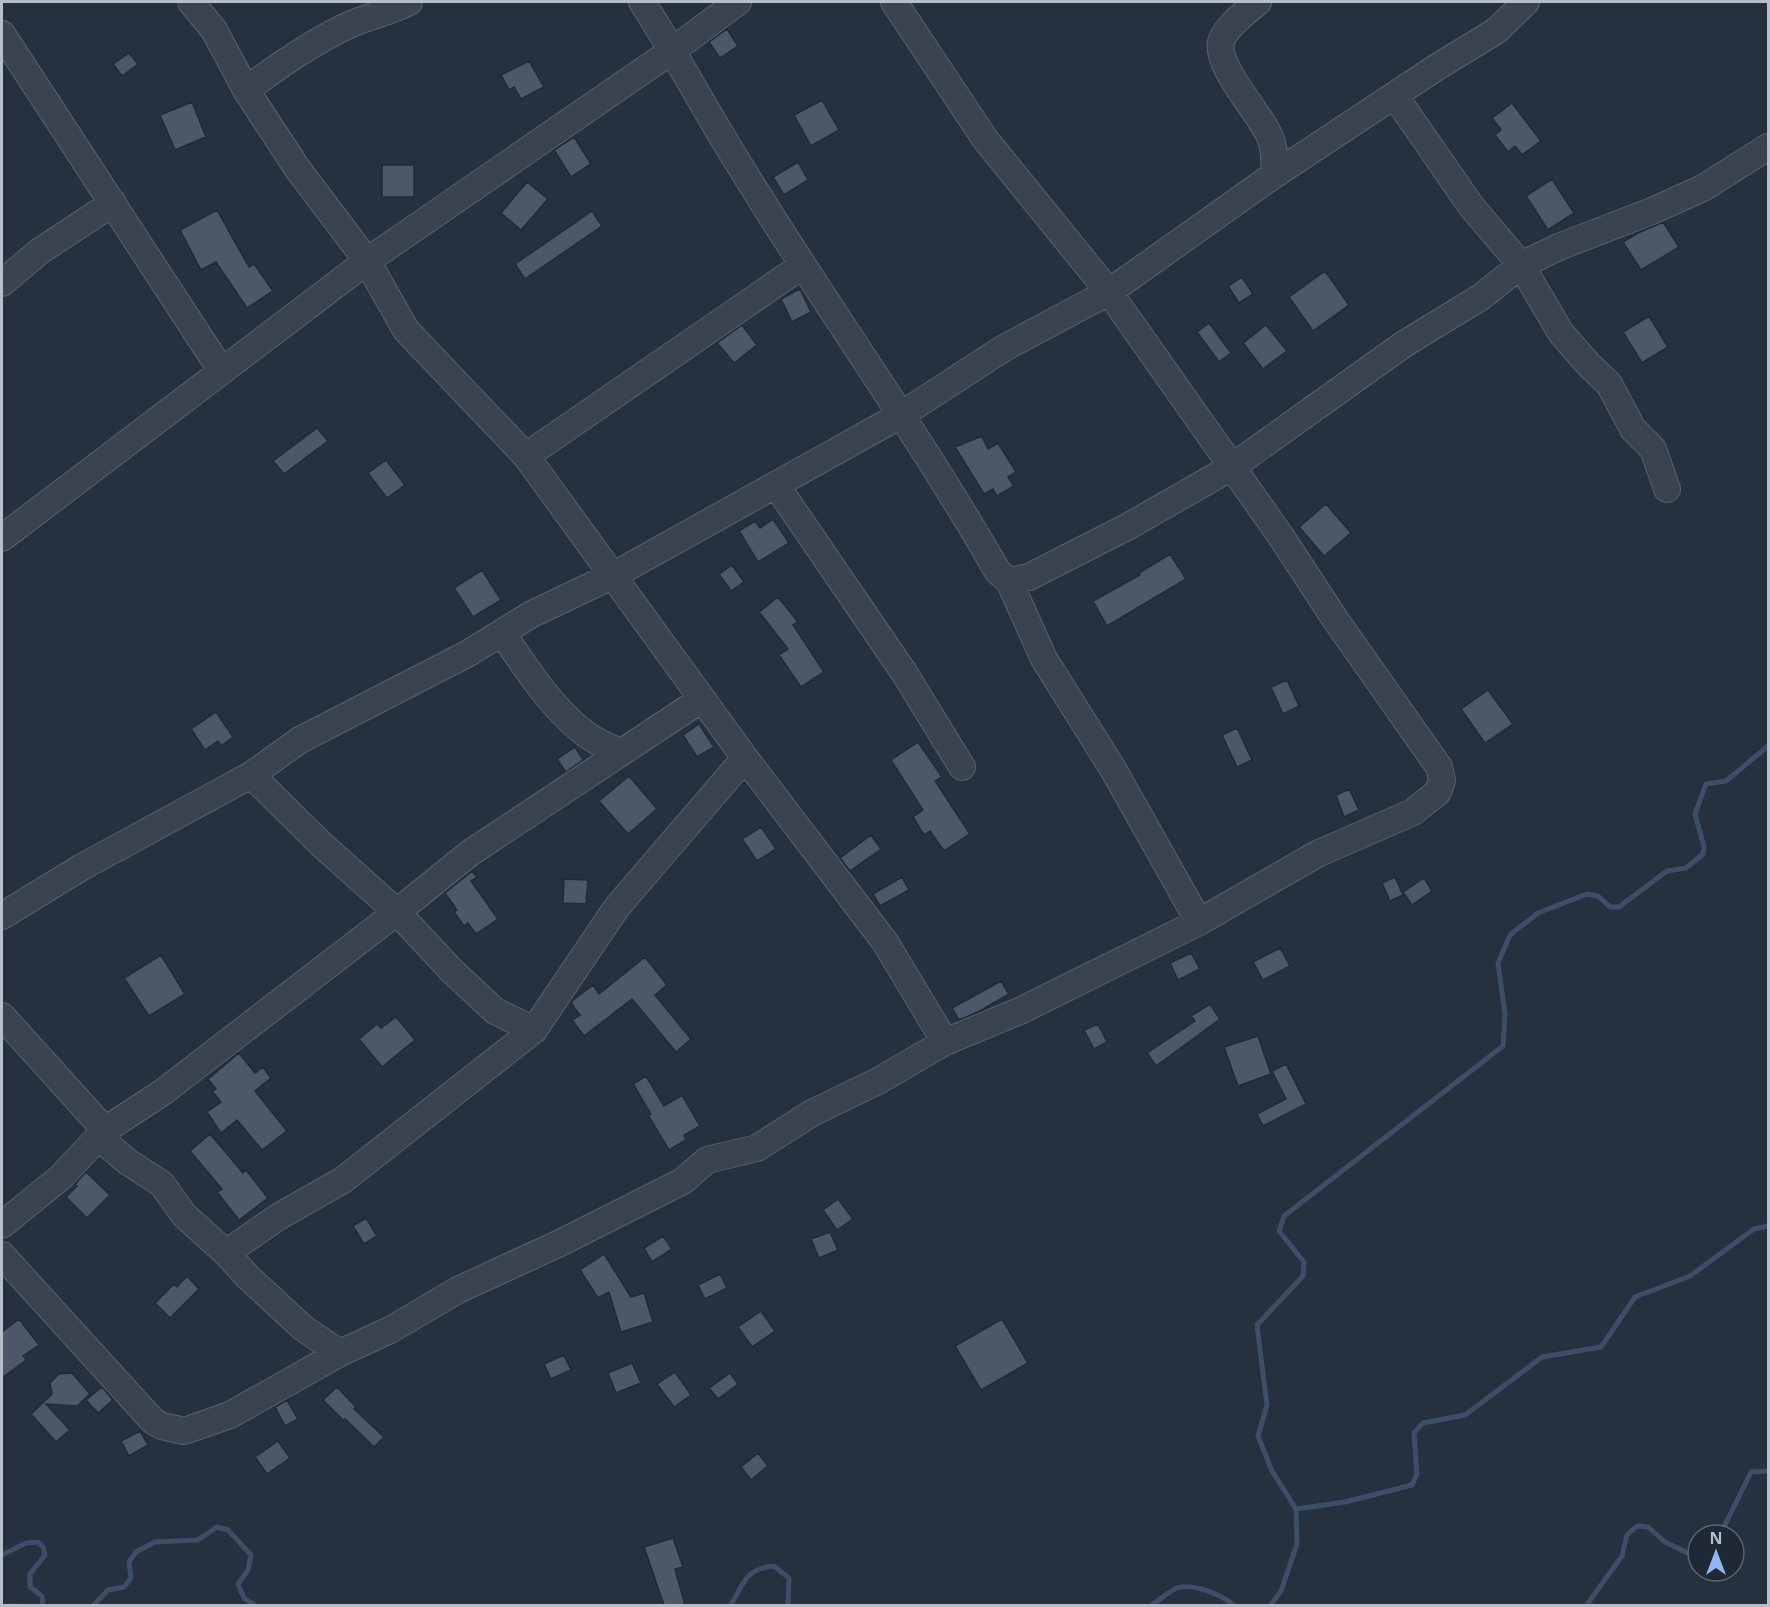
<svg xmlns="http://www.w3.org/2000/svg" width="1770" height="1607" viewBox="0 0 1770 1607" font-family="'Open Sans',sans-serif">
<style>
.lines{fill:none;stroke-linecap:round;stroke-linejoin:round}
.stream{stroke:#3c4e68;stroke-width:5}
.building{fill:#4c5869;stroke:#212a37;stroke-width:1.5}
.minor-casing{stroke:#58616d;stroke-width:28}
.minor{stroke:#3a4350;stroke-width:26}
</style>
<rect width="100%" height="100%" fill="#263140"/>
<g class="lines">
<path class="stream" d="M1296,1509L1345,1502L1412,1485L1417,1474L1414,1433L1423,1423L1465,1415L1542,1357L1601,1347L1635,1297L1690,1276L1754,1229L1768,1226
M1720,1535L1751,1472L1768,1471
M2,1555L26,1543L38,1542L43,1547L45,1555L30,1574V1587L42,1596L43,1606
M8,1606H18
M93,1606L108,1590L124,1587L131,1578L129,1562L136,1552L155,1542L198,1540L217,1527L228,1530L251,1555L248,1570L238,1584L244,1598L256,1606
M730,1606C745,1583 744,1569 774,1566L789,1578L788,1606
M1150,1606C1158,1601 1165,1595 1173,1590C1189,1580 1222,1595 1235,1606
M1270,1606L1281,1591L1297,1544L1296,1509L1272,1471L1258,1436L1267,1405L1257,1325L1303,1276L1304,1262L1279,1231L1284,1216L1503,1046L1505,1014L1498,963L1510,935L1538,913L1587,894L1598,896L1610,907H1619L1667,871L1686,868L1703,854L1704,847L1695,814L1706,784L1726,781L1768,746
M1586,1606L1622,1556L1627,1535L1637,1526L1648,1527L1665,1542L1698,1558"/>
</g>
<path class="building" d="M727,29L738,46L720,58L709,42Z
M129,53L138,64L122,76L113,64Z
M529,61L544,87L521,99L514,87L509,90L501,75Z
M822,100L839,130L811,146L794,115Z
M192,102L206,137L175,150L160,115Z
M1512,103L1541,141L1522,155L1515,146L1508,152L1495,135L1501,130L1492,118Z
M574,137L591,164L571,177L554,150Z
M798,162L808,180L784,195L773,177Z
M382,165H414V197H382Z
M1552,179L1574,213L1548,230L1526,196Z
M527,182L548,199L521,230L501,213Z
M217,210L249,267L254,264L273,291L247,308L216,262L201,270L180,230Z
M592,211L602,226L525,279L515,264Z
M1663,222L1679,247L1641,270L1623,242L1638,233Z
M1325,271L1349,305L1313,331L1289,297Z
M1242,277L1253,294L1239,303L1228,286Z
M800,289L811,312L792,322L781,299Z
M1649,316L1668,347L1642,363L1623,332Z
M1209,323L1231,353L1219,362L1197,332Z
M742,325L757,345L734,363L717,343Z
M1266,325L1287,351L1263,369L1243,343Z
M317,428L328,441L284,474L273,461Z
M982,436L988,449L998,443L1016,472L1008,477L1014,486L997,496L993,489L984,494L955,447Z
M386,460L405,485L387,498L368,473Z
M1326,504L1351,533L1324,556L1299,527Z
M773,519L789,543L758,562L739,531L755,521L760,528Z
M1170,554L1186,579L1107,626L1093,601L1140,575L1139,573Z
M732,565L744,582L731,591L719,574Z
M482,570L501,600L473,617L454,588Z
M778,597L798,622L793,625L824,672L801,687L779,655L788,649L759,612Z
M1287,680L1299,706L1283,714L1271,687Z
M1488,690L1513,724L1485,743L1461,709Z
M216,712L233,737L221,746L218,741L205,750L191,729Z
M699,724L714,747L697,757L683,735Z
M1237,728L1252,760L1237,767L1222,735Z
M918,742L942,777L935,781L970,834L944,851L930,831L924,835L913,817L923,810L891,760Z
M575,747L583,760L566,772L557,759Z
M629,776L657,809L628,834L599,801Z
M1349,789L1359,810L1344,817L1336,795Z
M761,827L776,849L757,861L742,839Z
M871,835L881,849L850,871L840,858Z
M472,871L477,877L471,881L498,919L476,934L468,923L464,926L454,912L457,910L445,893Z
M902,877L909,890L880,906L873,894Z
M1395,877L1403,895L1390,901L1382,883Z
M1424,878L1432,891L1412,905L1403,892Z
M564,879L588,880L586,904L563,903Z
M1280,948L1290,966L1263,980L1253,962Z
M1191,953L1200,969L1178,980L1170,963Z
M161,955L185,994L149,1016L124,978Z
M645,957L667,985L655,995L691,1039L676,1052L632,999L584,1036L572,1020L580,1015L571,1003L573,1000L593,985L599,994Z
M1001,981L1009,994L978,1012L959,1020L952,1008Z
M1210,1004L1220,1019L1156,1066L1147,1053L1195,1021L1191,1016Z
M396,1017L415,1040L382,1067L359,1039L377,1024L381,1028Z
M1098,1024L1107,1042L1094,1049L1084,1030Z
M1258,1036L1271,1074L1238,1086L1224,1047Z
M239,1053L255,1073L263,1067L271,1078L255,1091L287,1131L262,1150L237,1120L221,1133L207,1112L221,1102L212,1091L216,1089L208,1079Z
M1286,1064L1306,1104L1263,1126L1257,1114L1286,1099L1272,1071Z
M646,1076L664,1106L682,1095L700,1126L684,1135L686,1140L669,1150L648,1115L651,1114L633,1084Z
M210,1134L243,1173L246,1170L268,1198L239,1220L217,1192L222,1189L190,1151Z
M86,1172L110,1195L87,1218L66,1197L77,1186L75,1184Z
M838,1199L853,1219L837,1230L823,1210Z
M366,1218L377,1236L364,1244L353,1226Z
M830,1232L838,1250L819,1258L811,1239Z
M663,1236L672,1249L652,1262L644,1248Z
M604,1254L631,1297L644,1293L653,1322L621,1332L609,1292L598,1298L580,1270Z
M720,1274L727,1288L705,1299L698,1285Z
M187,1276L199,1289L170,1318L155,1303L174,1284L177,1287Z
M761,1311L775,1331L752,1347L738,1327Z
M19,1319L39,1345L23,1356L26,1360L2,1378V1332Z
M1002,1319L1028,1363L981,1390L955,1346Z
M564,1355L571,1370L551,1379L544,1364Z
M632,1363L641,1383L616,1393L608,1373Z
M675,1372L691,1395L674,1407L657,1384Z
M72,1373L90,1394L77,1406L46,1404L70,1430L56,1442L31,1414L52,1394L50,1383L59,1374Z
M730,1373L738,1384L718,1399L709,1388Z
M102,1387L113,1400L98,1413L86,1400Z
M337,1387L356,1407L354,1409L384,1437L374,1447L345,1419L343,1420L323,1400Z
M287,1400L298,1419L285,1426L275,1407Z
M140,1431L148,1445L129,1456L121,1441Z
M278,1441L290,1458L267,1474L255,1457Z
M758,1453L768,1466L751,1480L741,1467Z
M673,1538L683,1567L675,1569L685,1605H664L644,1547Z"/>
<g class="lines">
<defs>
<path id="minor" d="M191,2L214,30L246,90L297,168L367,261L406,330L526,456L745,758L885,942L945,1042
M642,2C677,56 707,114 742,169C825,305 919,434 998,572L1009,581L1029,577L1127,527L1232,467L1404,344L1481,297L1521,265L1561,246L1652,211L1703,188L1768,147
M1258,2C1247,11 1225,27 1221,42C1216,67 1259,112 1269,135C1275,148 1275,161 1274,175
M2,34L221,370
M246,90C278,66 312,42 349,25C369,16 390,12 409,2
M1395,96L1471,206L1521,265L1561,333L1589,365L1609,384L1633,429L1653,449L1667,489
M2,283L40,251L113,203
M526,456L803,265
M776,485L905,674L962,767
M2,538L367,261L673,50L738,2
M1009,581L1044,659L1113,769L1199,922
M502,633C527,669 551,708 587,735C596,742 609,747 620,752
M251,775L321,844L397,912L452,971L495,1011L534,1030
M2,916L82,867L251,775L300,740L467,654L532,614L614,575L901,415L1004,348L1109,292L1274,175L1437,67L1496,31L1526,2
M2,1016L105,1130L109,1146L128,1162L162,1184L184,1215L226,1253L248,1277L303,1328L340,1353
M2,1225L61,1177L105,1130L163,1092L397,912L470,853L702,699
M226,1253L278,1217L343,1180L534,1030L617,907L745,758
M2,1255L153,1421L162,1426L184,1431L230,1415L340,1353L390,1330L458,1290L560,1243L683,1181L707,1160L757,1148L812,1113L878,1081L945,1042L1022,1010L1199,922L1317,854L1413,812L1438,792L1442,780L1439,767L1335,619L1280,535L1109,292L985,139L894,2"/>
</defs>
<use href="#minor" class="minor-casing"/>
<use href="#minor" class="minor"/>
</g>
<rect width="1770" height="1607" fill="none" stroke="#b6beca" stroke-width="6"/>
<g transform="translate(1716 1553)"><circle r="28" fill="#1f2835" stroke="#5b6471" stroke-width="1.5"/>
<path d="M0-4.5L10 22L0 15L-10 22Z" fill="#8fb7f7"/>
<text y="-9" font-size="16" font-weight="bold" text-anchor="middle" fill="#b6beca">N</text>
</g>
</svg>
